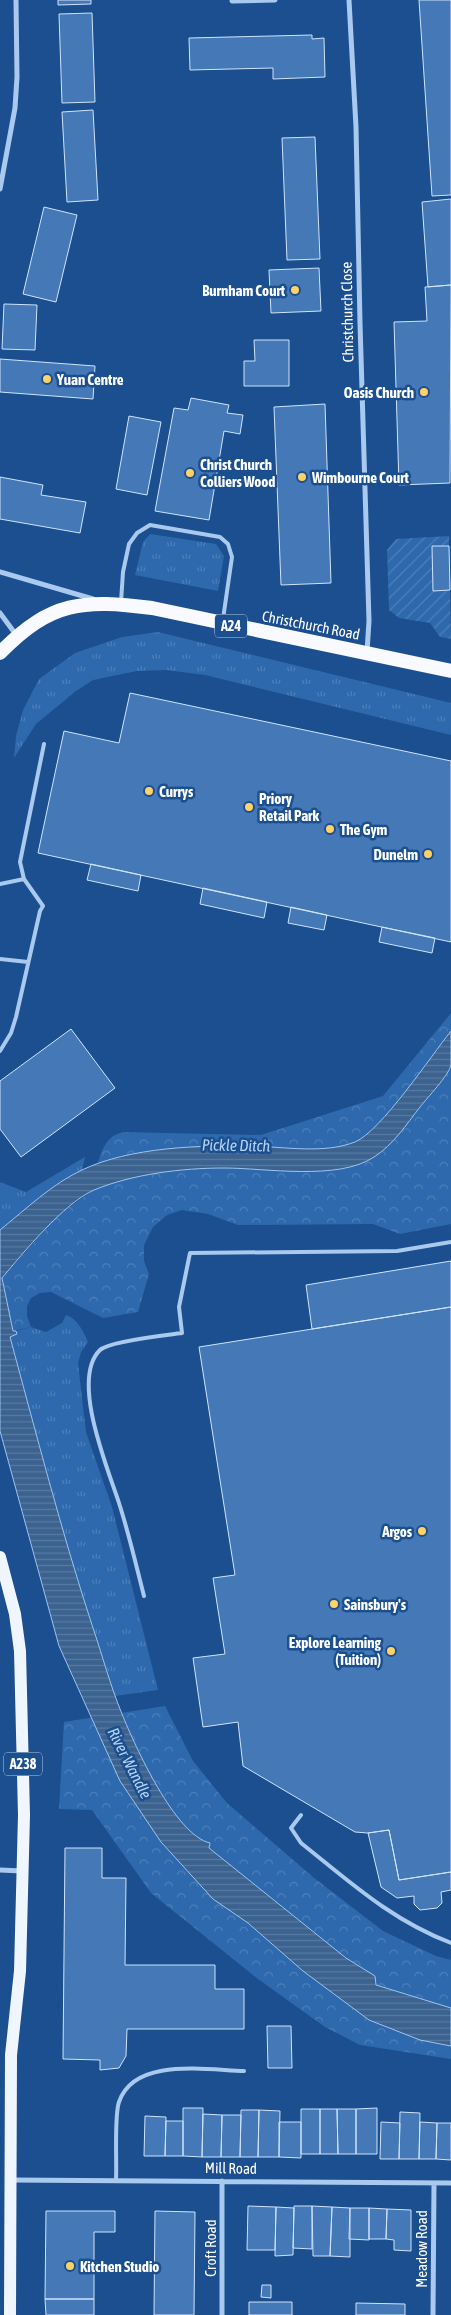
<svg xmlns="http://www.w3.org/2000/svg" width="451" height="2315" viewBox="0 0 451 2315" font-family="'Asap Condensed',sans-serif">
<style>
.grass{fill:url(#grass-tufts)}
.forest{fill:url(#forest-crowns)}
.garden{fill:url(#garden-furrows)}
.water{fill:url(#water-rules);stroke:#9cc4f0}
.building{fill:#4478b7;stroke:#cfe3fa}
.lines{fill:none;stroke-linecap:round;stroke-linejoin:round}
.service{stroke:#a9c9ee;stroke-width:4}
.minor{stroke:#a9c9ee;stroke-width:5}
.primary{stroke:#f0f6ff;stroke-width:12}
.trunk{stroke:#f8faff;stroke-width:14}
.poi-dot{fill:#ffd166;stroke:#1b4f8f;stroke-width:2}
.labels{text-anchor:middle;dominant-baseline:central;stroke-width:5;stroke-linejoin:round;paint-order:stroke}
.shield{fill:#1b4f8f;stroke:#bbcadd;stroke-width:1}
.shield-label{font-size:14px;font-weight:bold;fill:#fff}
.poi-label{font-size:15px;font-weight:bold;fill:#fff;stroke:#1b4f8f;text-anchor:start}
.street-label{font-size:15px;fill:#fff;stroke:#1b4f8f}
.water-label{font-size:16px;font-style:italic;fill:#b5d3f5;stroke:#1b4f8f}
</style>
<defs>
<pattern id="grass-tufts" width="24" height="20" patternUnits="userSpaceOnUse" patternTransform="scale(1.25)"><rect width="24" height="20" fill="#2e69ad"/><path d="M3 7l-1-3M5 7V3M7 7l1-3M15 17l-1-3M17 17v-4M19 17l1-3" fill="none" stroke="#4d80b9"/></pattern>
<pattern id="forest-crowns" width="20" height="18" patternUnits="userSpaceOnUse" patternTransform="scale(1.25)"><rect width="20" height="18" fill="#2e69ad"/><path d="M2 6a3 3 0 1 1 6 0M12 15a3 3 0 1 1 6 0" fill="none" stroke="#4d80b9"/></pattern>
<pattern id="garden-furrows" width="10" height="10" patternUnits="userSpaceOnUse" patternTransform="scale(1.25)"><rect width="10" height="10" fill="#2e69ad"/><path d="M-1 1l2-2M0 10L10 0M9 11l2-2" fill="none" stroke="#4d80b9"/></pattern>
<pattern id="water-rules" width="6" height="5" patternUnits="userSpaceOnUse" patternTransform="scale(1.25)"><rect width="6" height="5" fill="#3c6290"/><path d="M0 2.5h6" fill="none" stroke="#597aa1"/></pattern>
</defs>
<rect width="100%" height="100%" fill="#1b4f8f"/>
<path class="grass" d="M150,534L216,544L224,556L218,591L135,575L143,542Z
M158,632L451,703V735L205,675L166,670L137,671L93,680L76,691L36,724L14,758L16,736L23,710L39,679L75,653L122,637Z
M85,1157L82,1170L57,1184L0,1230V1182L26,1192Z
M66,1315C78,1319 83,1331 88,1342L81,1352L78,1363L86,1432L112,1507L158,1690L115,1696L68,1551L10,1337L17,1334L16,1331L31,1327L46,1332L62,1323Z"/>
<path class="forest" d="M451,1013V1224L400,1234L373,1224L238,1225L208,1214L182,1210L167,1215L153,1227L144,1245V1261L149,1274L138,1312L103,1318L51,1292L40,1293L31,1298L27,1306V1316L31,1327L13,1331L2,1278L57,1216L93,1190C96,1174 98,1148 112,1137C114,1135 120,1133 123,1132L261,1135L383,1096Z
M165,1706L193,1761L227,1803L313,1877L383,1931L436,1956L451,1960V2059L360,2045L325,2027L258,1979L151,1893L92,1810L59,1809L64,1722Z"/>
<path class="garden" d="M449,536V546H433L434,591L450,590L451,639L440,637L430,623L399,618L389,610L387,550L396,539Z"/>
<path class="water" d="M451,1031C451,1042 451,1055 451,1065C449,1075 427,1098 420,1107C406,1125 393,1145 374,1157C338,1181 266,1168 224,1168C182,1168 133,1174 94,1190C64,1203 23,1253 2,1278L13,1331H16L17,1334L10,1337C36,1433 61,1530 92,1625C102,1654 110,1685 122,1714C135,1746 175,1835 210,1843L209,1848L346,1958L375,1976L376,1985L451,2008V2046L420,2040L369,2020L303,1971L248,1923L213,1899L161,1842L120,1781L59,1646L0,1431V1230C26,1209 52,1184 82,1170C130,1147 201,1145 253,1146C285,1147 324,1154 355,1142C381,1131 431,1056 451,1031Z"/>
<path class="building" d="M58,0H91V4L58,5Z
M419,0H451V195L432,196Z
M92,13L95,102L62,103L59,14Z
M312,35V39L324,38L325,77L273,79V68L190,70L189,38Z
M93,110L98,200L67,202L62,112Z
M315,137L320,259L287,260L282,138Z
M451,199V285L428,287L422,202Z
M44,207L77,215L56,302L23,294Z
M319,268L321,311L271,313L269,270Z
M451,285L450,483L399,485L394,322L427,321L425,287Z
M4,304L37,305L35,350L2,349Z
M254,340H289V386H244V361H255Z
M0,359L95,366L93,399L0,392Z
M191,398L229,405L227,413L243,415L240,434L224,431L209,520L155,511L174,408L188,410Z
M325,404L331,583L281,585L274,407Z
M129,416L161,422L147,495L116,489Z
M0,477L43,485L41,495L86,502L80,533L0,519Z
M432,546H449L450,590L433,591Z
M130,693L451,761V942L38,853L64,731L119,743Z
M91,864L141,875L138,891L87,880Z
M203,888L267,902L264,918L200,904Z
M291,907L327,915L324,930L288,923Z
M382,927L435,938L432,953L379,942Z
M71,1029L115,1088L21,1157L0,1129V1081Z
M451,1261V1307L312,1329L306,1285Z
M451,1307V1872L399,1880L389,1830L368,1833L355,1832L243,1766L238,1722L203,1727L193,1658L225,1654L213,1578L235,1575L199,1347Z
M389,1830L399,1880L451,1872V1890L441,1892L442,1903L437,1908L420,1910L414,1904V1896L397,1898L381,1887L368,1833Z
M65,1848H102V1878H126L125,1965H215V1989H244V2029H127L126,2056L119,2068L100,2070V2060L63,2059Z
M267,2026H291L292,2068H268Z
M183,2108H203L202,2157L183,2156Z
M377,2108V2154H356V2109Z
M301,2109H320V2154H301Z
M320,2109H337L338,2154H320Z
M337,2109H356V2154H338Z
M241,2110H259L258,2157H240Z
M259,2110L280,2111L279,2157H258Z
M400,2112L420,2113L419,2159H399Z
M203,2114L222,2115L221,2157H202Z
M222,2115H241L240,2157H221Z
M145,2116L166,2117L165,2156H144Z
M166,2121H183V2156H165Z
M279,2122H301V2158L279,2157Z
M381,2122L400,2123L399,2159H380Z
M420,2122L437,2123L436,2159H419Z
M437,2123H451V2160L436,2159Z
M248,2206L276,2207L275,2250H247Z
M294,2206H312V2249L293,2248Z
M312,2206L332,2207L330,2256H313Z
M276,2207L294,2208L293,2255L275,2256Z
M332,2207L350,2208V2257L330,2256Z
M350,2208H369V2240L349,2239Z
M369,2208L387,2209L386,2239H369Z
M387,2209L411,2210V2251L394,2250V2240L386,2239Z
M46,2211H115V2232H94V2299H45Z
M155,2211L195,2212L194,2315H154Z
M262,2285H271V2298L261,2297Z
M45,2299H94V2315H46Z
M249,2302H292V2315H249Z
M356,2303L405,2304V2315H356Z"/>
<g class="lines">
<path class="service" d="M121,602L123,572L129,544L137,533L150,525L220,537L228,544L232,557L223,619
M0,884L24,879
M0,959L28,962
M0,1051L11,1033L16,1017L40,911L43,906L24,879L20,862L44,744
M144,1596C136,1565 129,1534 119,1503C108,1469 70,1379 100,1350C109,1341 167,1335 182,1333L179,1307L190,1253L397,1251L451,1242
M301,1815L291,1828L301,1843C350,1882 391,1920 451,1943
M116,2179C117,2162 114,2116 119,2102C134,2057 206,2070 244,2071"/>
<path class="minor" d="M349,0L356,127L360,323L369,621L367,652
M232,1L275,0
M0,189L15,108L17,77L16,0
M0,572L93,599
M0,613L17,636
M0,1870L22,1871
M12,2180L451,2183
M222,2315V2181
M433,2315L434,2183"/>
<path class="primary" d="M0,1557L15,1614L20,1651L24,1815L20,1971L11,2055L10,2315"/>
<path class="trunk" d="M0,653C50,601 84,599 152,608L451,671"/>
</g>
<g class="poi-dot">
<circle cx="295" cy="290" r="5"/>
<circle cx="47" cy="379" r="5"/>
<circle cx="424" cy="392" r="5"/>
<circle cx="190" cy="473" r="5"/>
<circle cx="302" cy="477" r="5"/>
<circle cx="149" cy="791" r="5"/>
<circle cx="249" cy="807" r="5"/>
<circle cx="330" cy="829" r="5"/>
<circle cx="428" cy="854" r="5"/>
<circle cx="422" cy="1531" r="5"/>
<circle cx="334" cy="1604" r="5"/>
<circle cx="391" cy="1651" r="5"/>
<circle cx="70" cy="2266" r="5"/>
</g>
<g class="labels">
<g class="shield">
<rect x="215" y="614.5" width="32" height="23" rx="4"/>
<rect x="4" y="1752.5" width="38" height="23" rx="4"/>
</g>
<g class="shield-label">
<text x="231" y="626">A24</text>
<text x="23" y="1764">A238</text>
</g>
<g class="poi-label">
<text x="285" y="290" text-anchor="end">Burnham Court</text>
<text x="57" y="379">Yuan Centre</text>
<text x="414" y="392" text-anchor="end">Oasis Church</text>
<text x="200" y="464">Christ Church<tspan x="200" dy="17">Colliers Wood</tspan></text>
<text x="312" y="477">Wimbourne Court</text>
<text x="159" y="791">Currys</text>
<text x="259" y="798">Priory<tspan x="259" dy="17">Retail Park</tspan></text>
<text x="340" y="829">The Gym</text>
<text x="418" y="854" text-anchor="end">Dunelm</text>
<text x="412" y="1531" text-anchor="end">Argos</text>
<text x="344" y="1604">Sainsbury's</text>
<text x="381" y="1642" text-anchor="end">Explore Learning<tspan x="381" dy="17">(Tuition)</tspan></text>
<text x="80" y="2266">Kitchen Studio</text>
</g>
<g class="street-label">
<text transform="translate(347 312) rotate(-91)">Christchurch Close</text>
<text transform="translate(311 625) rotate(11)">Christchurch Road</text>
<text transform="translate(231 2168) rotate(1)">Mill Road</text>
<text transform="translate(210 2248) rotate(-90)">Croft Road</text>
<text transform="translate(421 2249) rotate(-90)">Meadow Road</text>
</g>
<g class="water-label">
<text transform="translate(236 1145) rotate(1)">Pickle Ditch</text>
<text transform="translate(130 1763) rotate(63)">River Wandle</text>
</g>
</g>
</svg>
